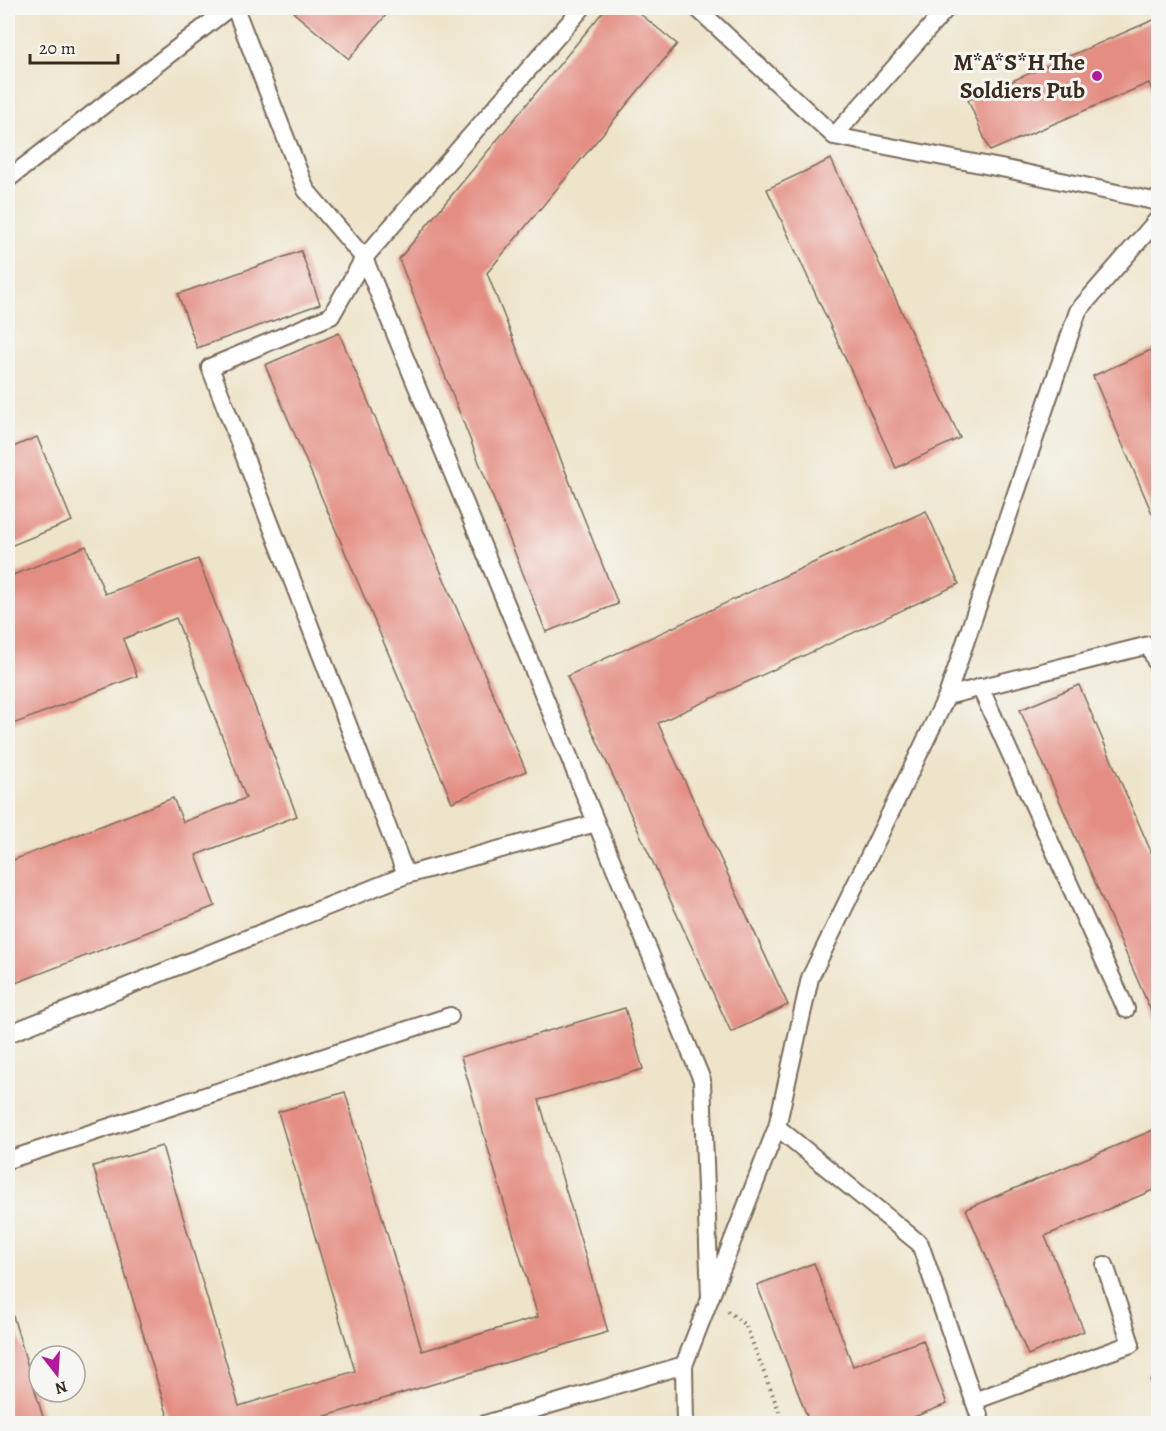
<svg xmlns="http://www.w3.org/2000/svg" width="1166" height="1431" viewBox="0 0 1166 1431" font-family="Alegreya,serif">
<style>
.building{fill:#e48e83}
.lines{fill:none;stroke-linecap:round;stroke-linejoin:round}
.service-casing{stroke:#7a6b5a;stroke-width:20}
.path{stroke:#7a6b5a;stroke-width:4;stroke-dasharray:1.5 4.5;stroke-linecap:butt}
.service{stroke:#fff;stroke-width:16}
.poi-dot{fill:#b5179e;stroke:#f6f6f2;stroke-width:2}
.labels{text-anchor:middle;dominant-baseline:central;stroke-width:6;stroke-linejoin:round;paint-order:stroke}
.poi-label{font-size:24px;font-weight:bold;fill:#3b2a1e;stroke:#f6f6f2;text-anchor:end}
</style>
<rect width="100%" height="100%" fill="#f6f6f2"/>
<filter id="ink" filterUnits="userSpaceOnUse"><feTurbulence type="fractalNoise" baseFrequency=".0167" numOctaves="2"/><feDisplacementMap in="SourceGraphic" scale="12" xChannelSelector="R" yChannelSelector="G"/><feConvolveMatrix kernelMatrix="1 2 1 2 8 2 1 2 1" color-interpolation-filters="sRGB"/></filter>
<filter id="wash" filterUnits="userSpaceOnUse"><feTurbulence type="fractalNoise" baseFrequency=".008" numOctaves="4" result="noise"/><feDisplacementMap in="SourceGraphic" scale="24" xChannelSelector="R" yChannelSelector="G"/><feGaussianBlur stdDeviation="1.35" result="paint"/><feColorMatrix in="noise" values="0 0 0 0 0 0 0 0 0 0 0 0 0 0 0 0 0 1.4 0 .05"/><feComposite in="paint" operator="in"/></filter>
<g filter="url(#wash)">
<rect width="100%" height="100%" fill="#eee4ca"/>
<g id="blocks">
<path class="building" d="M298,8H392L349,59L294,13Z
M606,8H633L677,44L487,273L618,604L546,632L399,259Z
M1158,18V104L1149,83L990,151L968,100Z
M831,159L960,438L896,468L767,189Z
M301,251L320,304L197,348L178,294Z
M339,333L526,771L452,802L265,365Z
M1158,347V527L1093,376Z
M37,437L72,521L8,547V449Z
M926,511L959,584L658,723L788,1005L731,1032L567,676Z
M86,546L105,594L198,559L297,816L196,855L215,906L8,986V862L173,798L183,822L246,798L176,618L123,639L137,676L8,726V577Z
M1079,685L1158,868V1027L1020,710Z
M625,1008L643,1069L539,1100L608,1332L299,1424H170L93,1166L162,1146L239,1406L355,1371L278,1112L345,1092L422,1351L538,1317L461,1057Z
M1158,1128V1188L1045,1236L1084,1331L1028,1355L966,1209Z
M814,1263L853,1366L923,1340L947,1404L896,1424H810L757,1285Z
M8,1299L45,1424H8Z
M1158,1376V1402L1150,1380Z"/>
</g>
</g>
<g filter="url(#ink)">
<use href="#blocks" fill-opacity="0" stroke="#7a6b5a" stroke-width="1.5"/>
<g class="lines">
<defs>
<path id="service" d="M235,8L306,190L364,258L331,316L210,367L406,875L596,823
M582,8L364,258L702,1080L710,1298
M697,8L834,136L1011,170L1158,202
M834,136L947,8
M8,179L229,8
M980,687L1126,1009
M947,696L1149,645L1158,667
M8,1034L406,875
M777,1127L920,1244L982,1424
M8,1160L450,1016
M974,1401L1131,1344L1105,1265
M485,1424L684,1365
M685,1424L684,1365L777,1127L810,978L947,696L1078,311L1158,219"/>
</defs>
<use href="#service" class="service-casing"/>
<path class="path" d="M728,1311L746,1326L784,1424"/>
<use href="#service" class="service"/>
</g>
</g>
<circle class="poi-dot" cx="1097" cy="76" r="6"/>
<g class="labels">
<g class="poi-label">
<text x="1085" y="62">M*A*S*H The<tspan x="1085" dy="28">Soldiers Pub</tspan></text>
</g>
</g>
<rect width="1166" height="1431" fill="none" stroke="#f6f6f2" stroke-width="30"/>
<g transform="translate(57 1374) rotate(163)"><circle r="28" fill="#f6f6f2" stroke="#aba49d" stroke-width="1.5"/>
<path d="M0-4.5L10 22L0 15L-10 22Z" fill="#b5179e"/>
<text y="-9" font-size="16" font-weight="bold" text-anchor="middle" fill="#3b2a1e">N</text>
</g>
<path d="M30 54v9h88v-9" fill="none" stroke="#3b2a1e" stroke-width="3"/>
<text x="39" y="54" font-size="18" fill="#3b2a1e" stroke="#f6f6f2" stroke-width="4.5" paint-order="stroke">20 m</text>
</svg>
